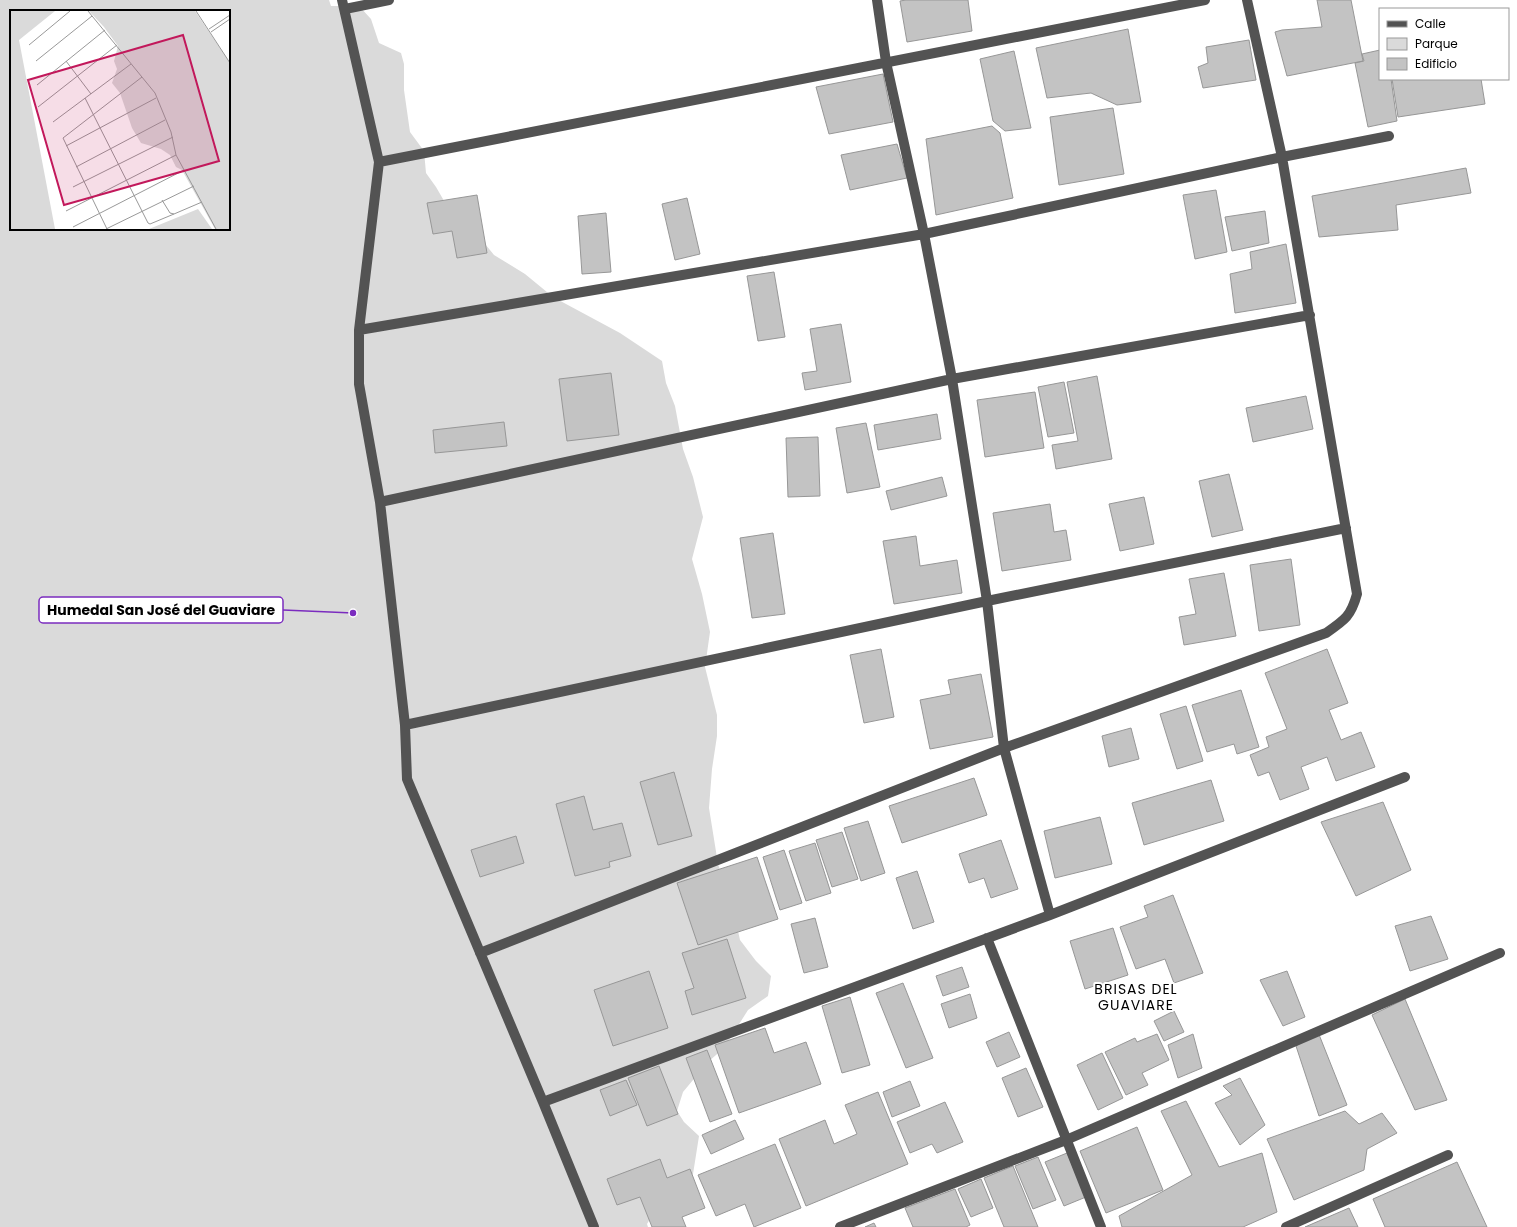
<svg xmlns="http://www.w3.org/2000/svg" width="1517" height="1227" viewBox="0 0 1517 1227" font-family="Poppins,sans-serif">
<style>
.green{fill:#dadada;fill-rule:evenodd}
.building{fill:#c3c3c3;stroke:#979797}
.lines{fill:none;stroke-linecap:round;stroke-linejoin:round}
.minor{stroke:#535353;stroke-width:10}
.labels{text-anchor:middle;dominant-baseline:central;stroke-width:4;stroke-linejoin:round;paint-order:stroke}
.neighbourhood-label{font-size:14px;letter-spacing:1px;fill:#000;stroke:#fff}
.inset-road{fill:none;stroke:#999;stroke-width:1}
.view{fill:#c2185b;fill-opacity:0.15;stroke:#c2185b;stroke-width:2}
.inset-edge{fill:none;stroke:#000;stroke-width:2}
.leader{fill:none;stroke:#7b2cbf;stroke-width:1.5}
.callout-dot{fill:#7b2cbf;stroke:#fff;stroke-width:1.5}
.callout{fill:#fff;stroke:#7b2cbf;stroke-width:1.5}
.callout-label{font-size:14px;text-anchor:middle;font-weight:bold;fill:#000}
</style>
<rect width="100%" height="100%" fill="#fff"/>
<path class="green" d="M0,0H329L331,6H359L371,19L379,43L401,53L404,64V90L410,132L424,151L426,173L436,187L454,218L477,234L494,255L525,274L553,297L620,333L662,361L666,383L675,406L683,449L693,477L703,517L692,559L702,594L710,632L705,667L717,715V736L712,769L709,808L718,864L734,913L740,940L756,961L771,976L768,996L748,1010L724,1048L708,1062L683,1092L677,1111L684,1122L699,1136L693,1174C673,1191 661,1201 647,1224L648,1227H0ZM11,11H229V229H11Z"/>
<path class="building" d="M906,0H968L972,31L907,42L900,1Z
M1317,0H1351L1363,61L1287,76L1275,32L1282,30L1322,27Z
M1128,29L1141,102L1117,105L1091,93L1047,98L1036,48Z
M1249,40L1256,80L1203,88L1198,67L1208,63L1206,47Z
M1380,50V79H1391L1397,121L1368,127L1355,63L1364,61L1362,54Z
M1014,51L1031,128L1005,131L993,121L980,59Z
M883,74L893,122L829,134L816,87Z
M1392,79H1481L1485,104L1398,117Z
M1113,108L1124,174L1059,185L1050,117Z
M992,126L1000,133L1013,198L936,215L926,139Z
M897,144L907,178L850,190L841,155Z
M1466,168L1471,193L1396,205L1398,230L1319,237L1312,196Z
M1216,190L1227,252L1195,259L1183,195Z
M477,195L487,253L457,258L452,231L433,234L427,203Z
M687,198L700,254L675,260L662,204Z
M1265,211L1269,243L1232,251L1225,217Z
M606,213L611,272L582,274L578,216Z
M1286,244L1296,303L1235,313L1230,274L1252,269L1250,252Z
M774,272L785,337L758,341L747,276Z
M841,324L851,382L805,390L802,373L817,371L810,329Z
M611,373L619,435L567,441L559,379Z
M1097,376L1112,459L1056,469L1052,445L1078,441L1067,382Z
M1064,382L1074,433L1048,437L1038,387Z
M1035,392L1044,448L985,457L977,400Z
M1306,396L1313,429L1253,442L1246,408Z
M937,414L941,439L878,450L874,425Z
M504,422L507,446L435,453L433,430Z
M866,423L880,487L847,493L836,428Z
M818,437L820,496L788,497L786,438Z
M1229,474L1243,530L1212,537L1199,481Z
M942,477L947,496L891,510L886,491Z
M1144,497L1154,544L1120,551L1109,504Z
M1050,504L1054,532L1066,530L1071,560L1002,571L993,513Z
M773,533L785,614L752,618L740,538Z
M916,536L920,566L957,560L962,593L894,604L883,541Z
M1291,559L1300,625L1259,631L1250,565Z
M1224,573L1236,636L1184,645L1179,617L1196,614L1189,579Z
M881,649L894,717L864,723L850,655Z
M1327,649L1348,703L1329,710L1341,740L1361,732L1375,767L1336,781L1327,757L1301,767L1309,789L1280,800L1269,772L1258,776L1250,755L1269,747L1266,737L1287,729L1265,673Z
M981,674L993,737L930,749L920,700L951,694L948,680Z
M1241,690L1259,747L1237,754L1234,744L1207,752L1192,705Z
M1186,706L1203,761L1177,769L1160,714Z
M1131,728L1139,759L1109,767L1102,736Z
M674,772L692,836L658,845L640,782Z
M974,778L987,815L902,843L889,806Z
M1211,780L1224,821L1144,845L1132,803Z
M584,796L593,830L622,823L631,856L609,862L610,867L575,876L556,804Z
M1383,802L1411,870L1356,896L1321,822Z
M1100,817L1112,864L1055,878L1044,831Z
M868,821L885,873L861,881L844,828Z
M842,832L858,879L832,887L816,840Z
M516,836L524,863L480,877L471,850Z
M1001,840L1018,889L991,898L984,878L969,883L959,854Z
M815,843L831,893L806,901L789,851Z
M784,850L802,903L780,910L763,857Z
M757,857L778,919L698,945L677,883Z
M917,871L934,922L913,929L896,878Z
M1173,895L1203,973L1174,983L1165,959L1136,969L1120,927L1148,917L1144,906Z
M1431,916L1448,959L1410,971L1395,926Z
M815,918L828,967L804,973L791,924Z
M1113,928L1128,975L1085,989L1070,941Z
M727,939L746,998L692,1015L685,991L694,988L682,953Z
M962,967L969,987L943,996L936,976Z
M649,971L668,1028L613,1046L594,990Z
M1287,971L1305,1017L1283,1026L1260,980Z
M903,983L933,1058L906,1068L876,993Z
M970,994L977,1018L949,1028L941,1004Z
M850,997L870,1065L842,1073L822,1006Z
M1405,999L1447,1100L1415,1110L1372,1015Z
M1174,1011L1184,1032L1164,1041L1154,1021Z
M765,1028L774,1053L806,1042L821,1084L739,1113L715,1045Z
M1009,1032L1020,1057L997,1067L986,1042Z
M1318,1032L1347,1105L1319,1116L1296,1046Z
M1157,1034L1169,1060L1142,1073L1148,1085L1126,1095L1105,1052L1135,1038L1137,1042Z
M1193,1034L1202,1068L1178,1078L1168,1045Z
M707,1050L732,1114L710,1122L686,1058Z
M1102,1053L1123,1098L1098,1110L1077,1065Z
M659,1066L678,1114L647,1126L628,1078Z
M1026,1068L1043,1107L1018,1117L1002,1078Z
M1240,1078L1265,1125L1240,1145L1215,1103L1232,1095L1223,1086Z
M626,1080L637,1105L610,1116L600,1090Z
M910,1081L920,1106L892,1117L883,1092Z
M878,1092L908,1164L806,1206L779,1139L825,1120L834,1144L857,1134L845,1105Z
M1186,1101L1219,1167L1262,1153L1277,1212L1243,1227H1122L1119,1216L1192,1175L1161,1111Z
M945,1102L963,1142L937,1153L932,1144L910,1153L897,1122Z
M1345,1111L1359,1124L1382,1113L1397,1133L1367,1149L1364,1170L1294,1200L1267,1139Z
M735,1120L744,1139L711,1154L702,1135Z
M1137,1127L1163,1190L1106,1213L1080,1151Z
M775,1144L801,1208L754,1227L745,1204L716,1216L698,1175Z
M1067,1153L1086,1197L1064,1206L1045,1162Z
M1038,1157L1056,1200L1033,1209L1015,1166Z
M660,1159L667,1178L690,1169L705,1208L682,1217L686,1227H652L640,1197L617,1205L607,1179Z
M1457,1162L1487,1227H1385L1373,1199Z
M1013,1166L1038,1227H1004L984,1178Z
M981,1179L993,1208L971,1217L958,1189Z
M955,1189L970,1225L966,1227H913L905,1208Z
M1349,1208L1358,1227H1305Z
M874,1223L876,1227H865Z"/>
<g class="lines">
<path class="minor" d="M342,0L379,162L359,330V384L380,502L405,725L407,779L543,1102L594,1227
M877,0L886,62L924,234L952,379L987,601L1004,748L1050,915
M345,9L389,0
M379,162L1205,0
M359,330L924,234L1282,157L1389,136
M380,502L952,379L1310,315
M405,725L987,601L1346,528
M987,938L1101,1227
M480,953L1004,748L1326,633C1345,620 1351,616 1357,594L1282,157L1247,0
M543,1102L1050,915L1405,777
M840,1227L1066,1140L1500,953
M1286,1227L1448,1155"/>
</g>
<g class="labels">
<g class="neighbourhood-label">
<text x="1136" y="989">BRISAS DEL<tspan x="1136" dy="16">GUAVIARE</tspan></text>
</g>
</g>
<g transform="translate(10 10)">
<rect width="220" height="220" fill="#fff"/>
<path d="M0,1H45L9,30L45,219H0ZM79,1H185L220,53V219H205L172,160L166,157L160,145L151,139L131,133L122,118L110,83L102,73L107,59L104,51L108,36L94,17ZM188,199L202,219H139Z" fill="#dadada"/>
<path class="inset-road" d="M78,1L145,83L161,122L166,145L206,219M186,1L220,53M199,19L220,5M201,22L220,9M19,35L60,1M26,51L82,6M56,51L81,84M27,75L95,20M75,88L138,213L140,214L164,204M28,97L107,35M43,112L121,54M56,136L146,88M66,157L155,110M63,177L163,127M152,190L160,203L164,204L192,192M56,201L166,145M63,217L174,160M96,219L184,176M97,219L53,128L132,67"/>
<path class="view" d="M173,25L209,151L54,195L18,70Z"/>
<rect width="220" height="220" class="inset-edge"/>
</g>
<path class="leader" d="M353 613L283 610"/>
<circle class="callout-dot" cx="353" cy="613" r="4"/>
<rect class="callout" x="39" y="597" width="244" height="26" rx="4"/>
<g class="callout-label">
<text x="161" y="615">Humedal San José del Guaviare</text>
</g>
<rect x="1379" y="8" width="130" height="72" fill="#ffffff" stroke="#999999"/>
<rect x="1387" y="21" width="20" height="6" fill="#535353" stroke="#999999"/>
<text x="1415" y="28" font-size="12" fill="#000000">Calle</text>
<rect x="1387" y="38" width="20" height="12" fill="#dadada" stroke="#999999"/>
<text x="1415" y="48" font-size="12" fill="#000000">Parque</text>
<rect x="1387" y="58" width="20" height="12" fill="#c3c3c3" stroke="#999999"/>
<text x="1415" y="68" font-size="12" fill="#000000">Edificio</text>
</svg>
